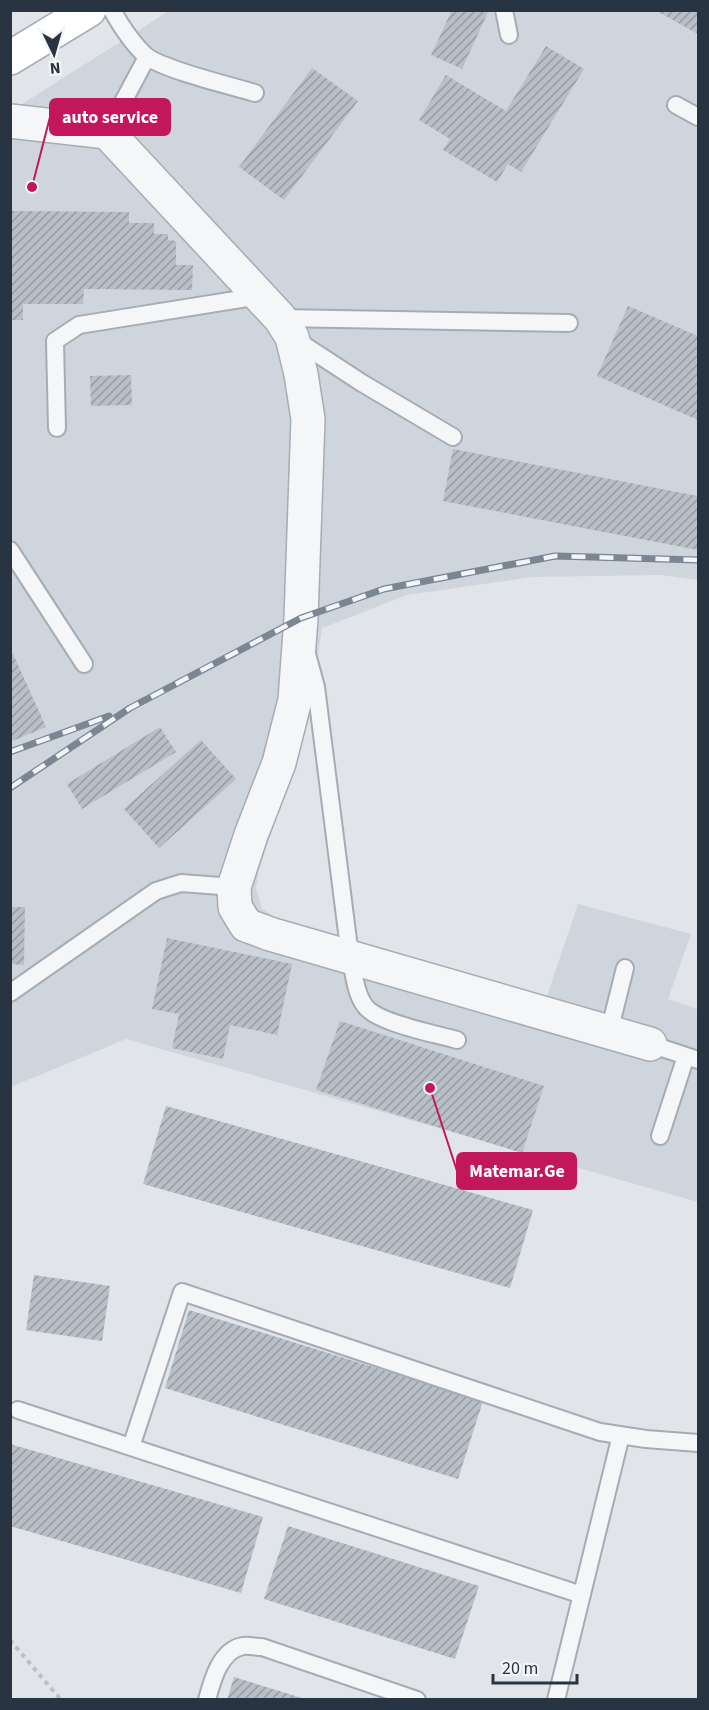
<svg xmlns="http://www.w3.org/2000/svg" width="709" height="1710" viewBox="0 0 709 1710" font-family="'Source Sans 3',sans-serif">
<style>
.built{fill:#cfd5dc}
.building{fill:url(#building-hatch)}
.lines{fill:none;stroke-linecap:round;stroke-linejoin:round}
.lane-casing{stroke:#a6acb4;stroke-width:20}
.street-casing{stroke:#a6acb4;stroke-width:36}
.secondary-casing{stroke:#a6acb4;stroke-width:36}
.path{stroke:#bbc0c5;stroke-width:4;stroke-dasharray:4.5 4.5;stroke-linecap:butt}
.lane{stroke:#f4f6f8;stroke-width:16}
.street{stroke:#f4f6f8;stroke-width:33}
.secondary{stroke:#fff;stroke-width:33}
.rail-casing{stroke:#7b8694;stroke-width:7}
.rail{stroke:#f1f4f8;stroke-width:4.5;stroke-dasharray:14;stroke-linecap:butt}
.leader{fill:none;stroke:#c2185b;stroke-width:2}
.callout-dot{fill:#c2185b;stroke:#f1f4f8;stroke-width:2}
.callout{fill:#c2185b;stroke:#c2185b;stroke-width:2}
.callout-label{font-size:18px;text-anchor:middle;font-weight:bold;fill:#fff}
</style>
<defs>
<pattern id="building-hatch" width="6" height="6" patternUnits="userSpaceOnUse" patternTransform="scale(1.5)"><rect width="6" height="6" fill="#b9bfc7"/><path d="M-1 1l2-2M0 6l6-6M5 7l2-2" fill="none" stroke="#969ca3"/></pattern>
</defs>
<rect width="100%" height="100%" fill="#e1e5ea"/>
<path class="built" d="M169,11H698V580L660,575L532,577L407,595L322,628L308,722L259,870L256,888L262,909L289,925L547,996L578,904L691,934L668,999L698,1009V1202L126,1039L11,1087V111Z"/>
<path class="building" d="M452,10H489L462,69L431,55Z
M655,10H698V34Z
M546,46L584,69L521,172L508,164L497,182L443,150L450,139L419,120L446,75L506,111Z
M312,68L358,101L284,200L239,167Z
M10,211L129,212V223H154V234H168V240L176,241V265H193L192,290L84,289L83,304H23V320H10Z
M628,306L698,336V420L597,376Z
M131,375L132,405L91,406L90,376Z
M453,449L698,496V550L443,501Z
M13,654L46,727L10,742V655Z
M160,727L176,752L82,809L67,784Z
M201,740L236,779L159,848L124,809Z
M10,907H25L24,965L10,964Z
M167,938L292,964L277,1035L230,1025L223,1059L172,1048L179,1014L152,1009Z
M340,1021L544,1086L522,1153L316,1090Z
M166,1106L533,1210L510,1288L143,1184Z
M34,1275L110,1286L102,1341L26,1330Z
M189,1310L483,1401L458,1479L165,1388Z
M10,1444L263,1517L241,1593L10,1526Z
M288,1526L479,1586L455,1659L264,1599Z
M234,1677L305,1699V1700H227Z"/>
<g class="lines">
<defs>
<path id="lane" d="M112,10C121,26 132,43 145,55C160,69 232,86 255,93
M504,10L509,35
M676,105L698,117
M107,132L147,57
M280,318L569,323
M293,338L362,383L453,437
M57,428L55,341L79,325L260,296
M10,550L84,664
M307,654L316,687L350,956C354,972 355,993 365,1006C377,1023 436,1034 457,1040
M10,993L156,891L181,883L234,887
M609,1032L625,968
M650,1044L698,1060
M660,1136L686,1056
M18,1410L582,1595
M131,1447L182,1292L600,1432L646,1439L698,1443
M207,1700C212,1681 220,1650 243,1646C248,1645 256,1647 262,1647L417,1700
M556,1700L621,1435"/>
<path id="street" d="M10,121L107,132L280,318L292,337L301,374L308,419L301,618L295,700L279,763L251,835L234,887L235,907L246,925L270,934L650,1044"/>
<path id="secondary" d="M10,58L89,10"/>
</defs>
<use href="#lane" class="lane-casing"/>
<use href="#street" class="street-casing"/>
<use href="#secondary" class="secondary-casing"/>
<path class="path" d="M10,1640L61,1700"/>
<use href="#lane" class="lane"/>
<use href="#street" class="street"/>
<use href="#secondary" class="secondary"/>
<defs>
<path id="rail" d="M10,752L109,716
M10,788L130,708L301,618L384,589L555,556L698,560"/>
</defs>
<use href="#rail" class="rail-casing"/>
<use href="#rail" class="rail"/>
</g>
<path class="leader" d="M32 187L50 117M430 1088L457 1171"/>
<g class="callout-dot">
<circle cx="32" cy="187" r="6"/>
<circle cx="430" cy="1088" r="6"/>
</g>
<g class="callout">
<rect x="50" y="99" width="120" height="36" rx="6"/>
<rect x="457" y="1153" width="119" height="36" rx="6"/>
</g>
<g class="callout-label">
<text x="110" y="123">auto service</text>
<text x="517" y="1177">Matemar.Ge</text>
</g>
<rect width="709" height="1710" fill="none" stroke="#293442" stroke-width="24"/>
<g transform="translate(54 54) rotate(175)" stroke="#f1f4f8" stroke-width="4.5" paint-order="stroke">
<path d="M0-4.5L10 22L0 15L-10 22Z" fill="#293442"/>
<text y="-9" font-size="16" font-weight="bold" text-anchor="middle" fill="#293442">N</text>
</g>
<path d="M493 1674v9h84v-9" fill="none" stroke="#293442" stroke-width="3"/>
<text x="502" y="1674" font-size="18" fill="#293442" stroke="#f1f4f8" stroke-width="4.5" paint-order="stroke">20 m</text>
</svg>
